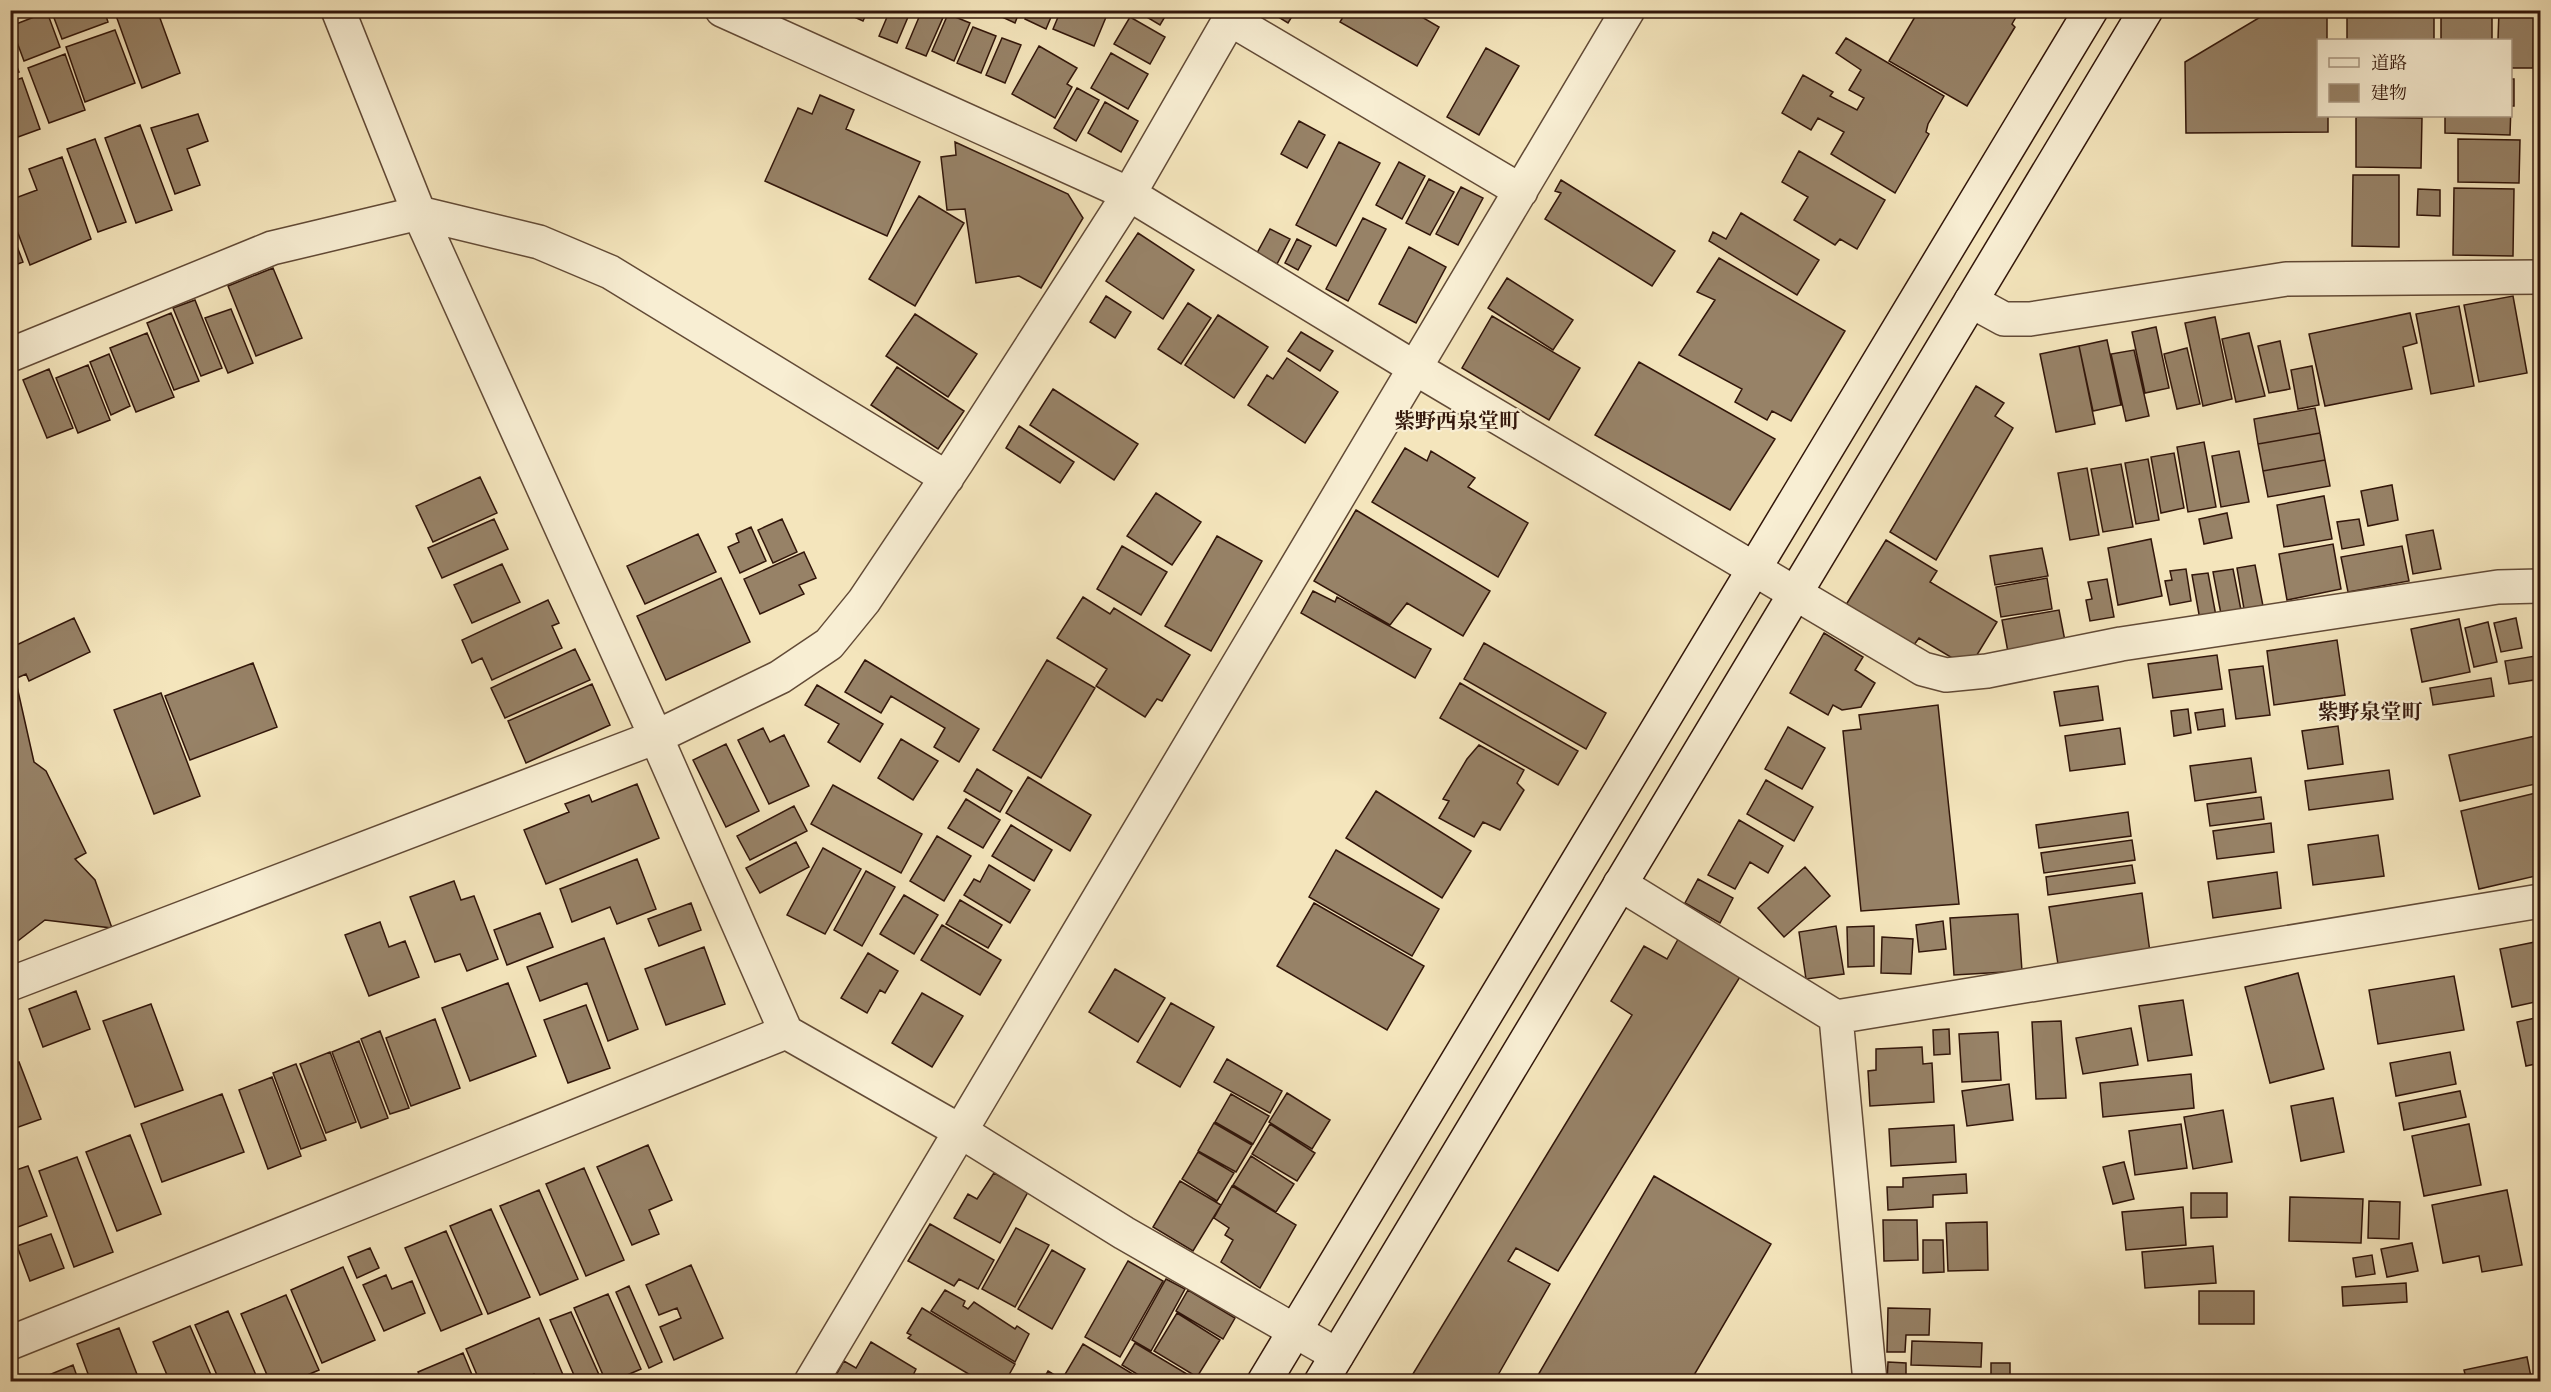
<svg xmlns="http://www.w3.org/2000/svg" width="2551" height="1392" viewBox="0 0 2551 1392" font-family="Cardo,'Noto Serif JP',serif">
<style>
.building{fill:#978267;stroke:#32160a;stroke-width:1.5}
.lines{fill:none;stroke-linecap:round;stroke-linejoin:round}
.street-casing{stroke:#624a36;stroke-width:36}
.secondary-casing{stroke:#32160a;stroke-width:36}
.street{stroke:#f8eed3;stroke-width:33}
.secondary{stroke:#f8eed3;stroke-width:33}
.labels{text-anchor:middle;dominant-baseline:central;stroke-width:4.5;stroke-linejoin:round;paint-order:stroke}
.neighbourhood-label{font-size:21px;font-weight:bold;fill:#32160a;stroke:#f8eed3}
</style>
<rect width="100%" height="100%" fill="#f4e5bc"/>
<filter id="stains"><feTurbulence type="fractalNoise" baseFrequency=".00333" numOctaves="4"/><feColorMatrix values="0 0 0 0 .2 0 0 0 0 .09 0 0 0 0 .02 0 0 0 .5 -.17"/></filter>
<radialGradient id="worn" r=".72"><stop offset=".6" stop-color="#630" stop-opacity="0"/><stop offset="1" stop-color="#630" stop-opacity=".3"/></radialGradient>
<path class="building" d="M51,10H104L108,22L62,39Z
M114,10H157L180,73L142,88Z
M839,10H868L863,21Z
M890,10H911L897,43L879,36Z
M922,10L945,13L926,56L906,48Z
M987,10H1020L1015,23Z
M1028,10H1054L1046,29L1025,19Z
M1061,10H1109L1094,46L1053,29Z
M1135,10H1169L1160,25Z
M1267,10H1296L1288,23Z
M1347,10H1410L1439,27L1417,66L1340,22Z
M1919,10H2020L2012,24L2015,27L1967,106L1889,61Z
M2272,10H2327V40H2318V116H2328V132L2186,133L2185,62Z
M2347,10H2434V40H2347Z
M2441,10H2492V40H2441Z
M2499,10H2534L2533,68H2510V40H2498Z
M47,12L60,47L24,61L11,26Z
M948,14L970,23L954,61L932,51Z
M1130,17L1165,37L1150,64L1114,44Z
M973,27L996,36L981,73L957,63Z
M115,30L135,83L85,102L66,47Z
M1002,38L1021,45L1005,83L986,75Z
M1846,38L1944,96L1928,124L1926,132L1929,134L1895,193L1831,154L1844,132L1818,118L1811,130L1782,113L1803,75L1833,92L1830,96L1857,110L1864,98L1849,90L1861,70L1836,53Z
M1039,46L1077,68L1067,84L1072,87L1055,118L1012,94Z
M1486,48L1519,66L1479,135L1447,117Z
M10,49L19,72L10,75Z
M1111,53L1148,74L1128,109L1091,88Z
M65,54L85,110L49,123L28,68Z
M22,78L40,129L18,137L10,116V82Z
M2510,79H2514V106H2510Z
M1077,88L1099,100L1076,141L1054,128Z
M820,95L854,110L846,129L920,162L887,236L765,181L798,108L812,114Z
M1105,102L1138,121L1121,152L1088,133Z
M2511,106L2510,135L2445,133V116H2510Z
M198,114L208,141L187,149L200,185L175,194L151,128Z
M2356,117L2422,118L2421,168L2356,167Z
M1299,121L1325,135L1307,168L1281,154Z
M140,125L172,210L136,223L105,138Z
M95,139L126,222L98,232L67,149Z
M2458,139L2520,140L2519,183L2458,182Z
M955,142L1068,194L1083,218L1041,288L1019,276L976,283L965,209L947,210L941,157L956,155Z
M1339,142L1380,163L1336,246L1296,225Z
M1799,151L1885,200L1857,249L1840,239L1835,245L1794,220L1808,197L1782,182Z
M62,157L91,239L30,265L10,212V200L37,190L29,169Z
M1399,162L1425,176L1402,219L1376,205Z
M2353,175H2399V247L2352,246Z
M1429,179L1454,192L1430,235L1406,223Z
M1561,180L1675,251L1652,286L1545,219L1561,193L1555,191Z
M1461,187L1483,198L1458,245L1436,234Z
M2454,188L2514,189L2513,256L2453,255Z
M2418,189L2440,190V216L2417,215Z
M919,196L964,223L915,306L869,279Z
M1741,213L1819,260L1797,295L1709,241L1713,232L1726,239Z
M1363,218L1386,229L1348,301L1326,289Z
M10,228L23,262L10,267Z
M1270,229L1290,239L1277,264L1257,253Z
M1138,233L1194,270L1163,319L1106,281Z
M1297,239L1311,246L1298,270L1285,263Z
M1409,247L1446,267L1416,323L1379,304Z
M1719,258L1845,331L1791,421L1772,411L1767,420L1735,402L1742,389L1679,355L1715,300L1697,292Z
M273,268L302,338L256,356L228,286Z
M1507,278L1573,320L1553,350L1488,308Z
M1106,296L1131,312L1115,338L1090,322Z
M2513,296L2527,373L2479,382L2464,305Z
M195,300L222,368L201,376L173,308Z
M1188,303L1211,318L1181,364L1158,349Z
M2459,306L2474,386L2431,394L2416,314Z
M231,309L253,363L228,373L205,318Z
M171,313L199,381L174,390L147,323Z
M2410,313L2417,343L2403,347L2412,389L2325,406L2309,334Z
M915,314L977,354L948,397L886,356Z
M1218,315L1268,347L1234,398L1185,365Z
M1492,316L1580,368L1549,420L1462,368Z
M2215,317L2232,399L2203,406L2185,323Z
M2156,327L2169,388L2145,393L2132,332Z
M1301,332L1333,351L1320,371L1288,351Z
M147,333L174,397L136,412L110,348Z
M2249,333L2265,396L2236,402L2222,339Z
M2107,340L2121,405L2093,411L2079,346Z
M2280,341L2290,389L2269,393L2258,346Z
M2079,346L2095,424L2056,432L2040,354Z
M2187,348L2200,404L2177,409L2164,354Z
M2134,350L2149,416L2126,421L2111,354Z
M109,354L130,406L111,415L90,362Z
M1287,358L1338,392L1305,443L1248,405L1267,375L1273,379Z
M1639,362L1775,439L1730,510L1595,435Z
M88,365L110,420L78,433L56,378Z
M2312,366L2319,405L2298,409L2291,370Z
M897,367L964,411L938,449L871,405Z
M49,369L73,428L47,438L23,380Z
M1976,386L2004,403L1995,416L2013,428L1936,560L1890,532Z
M1053,389L1138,444L1114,480L1030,425Z
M2315,408L2320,433L2258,444L2254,419Z
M1019,426L1074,462L1060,483L1006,448Z
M2320,433L2325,460L2263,471L2258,444Z
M2204,442L2216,507L2188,512L2177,447Z
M1405,448L1427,461L1431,451L1475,478L1468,487L1528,523L1498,577L1372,502Z
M2239,451L2249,502L2221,507L2212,456Z
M2174,453L2184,508L2161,513L2151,457Z
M2148,459L2159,520L2136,524L2125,463Z
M2325,460L2330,486L2268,497L2263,471Z
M2121,464L2133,527L2103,532L2091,469Z
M2087,468L2099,535L2070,540L2058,473Z
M480,477L497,513L433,542L416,506Z
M2392,485L2398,520L2368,526L2361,491Z
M1156,493L1201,522L1172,565L1127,536Z
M2324,496L2332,539L2284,547L2277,505Z
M1356,510L1490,591L1463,636L1407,603L1390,625L1314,581Z
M2227,513L2232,538L2204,544L2199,519Z
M494,519L508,549L442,578L428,548Z
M782,519L797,552L773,563L758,530Z
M2359,519L2364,545L2342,549L2337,522Z
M751,527L766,561L740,573L728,547L739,542L736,534Z
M2433,530L2441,569L2413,574L2406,535Z
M698,534L716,572L645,604L627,566Z
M1217,536L1262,561L1211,651L1165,626Z
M2151,539L2162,596L2118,605L2108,548Z
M1886,540L1937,571L1930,582L1997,622L1969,668L1919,638L1911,649L1844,608Z
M2333,544L2341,589L2287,600L2279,554Z
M1122,546L1167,572L1141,615L1097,589Z
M2402,546L2409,581L2348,592L2341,557Z
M2042,548L2048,576L1995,585L1990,556Z
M804,552L816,578L799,585L804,594L760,614L744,579Z
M502,564L520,602L472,623L454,585Z
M2255,565L2263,606L2244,609L2237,568Z
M2186,569L2191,601L2170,605L2165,581L2172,580L2170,571Z
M2233,569L2241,610L2221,614L2213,572Z
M2208,573L2216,616L2200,620L2192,575Z
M721,578L750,642L666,680L637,616Z
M2047,578L2052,609L2001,617L1996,587Z
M2107,579L2114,617L2090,621L2086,600L2092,599L2088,582Z
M1313,591L1335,602L1337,597L1431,649L1415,678L1301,613Z
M1083,597L1110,614L1114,608L1190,655L1162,701L1157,699L1145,717L1096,686L1107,669L1057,638Z
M548,600L559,623L552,626L562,648L492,680L482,658L472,663L462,640Z
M2059,610L2065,641L2008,652L2002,620Z
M74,618L90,652L29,681L26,674L10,681V648Z
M2516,618L2522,648L2501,652L2494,623Z
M2459,619L2470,672L2422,682L2411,629Z
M2488,622L2497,662L2474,667L2465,628Z
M1824,633L1863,657L1855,670L1875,683L1861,707L1842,710L1833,705L1828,715L1790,693Z
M2337,640L2345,695L2274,705L2267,651Z
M1484,643L1606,713L1586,749L1464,679Z
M2540,643V679L2509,684L2505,661L2536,656L2534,644Z
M575,649L590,680L505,718L491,688Z
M2217,655L2222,689L2153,698L2148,664Z
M865,660L979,729L959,762L934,747L945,728L891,696L881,713L845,692Z
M1047,660L1095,688L1041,778L993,750Z
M253,663L277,727L190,760L165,696Z
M2263,666L2270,715L2236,719L2229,670Z
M2491,678L2494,696L2433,705L2430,688Z
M16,682L34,762L46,771L86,853L75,859L95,880L112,928L45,920L10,947V894L17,892L10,885V683Z
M1460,683L1578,751L1558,785L1440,718Z
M592,684L610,725L526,763L508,721Z
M817,685L883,724L860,762L828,742L839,724L805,705Z
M2098,686L2103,720L2060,726L2054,692Z
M161,693L200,796L154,814L114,710Z
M1938,705L1959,904L1861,911L1843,731L1861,729L1859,715Z
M2188,709L2191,733L2174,736L2171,711Z
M2223,709L2225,726L2198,730L2195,713Z
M2338,726L2343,764L2308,769L2302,731Z
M1788,727L1825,748L1802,789L1765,769Z
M763,728L770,742L784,735L809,786L769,804L738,740Z
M2120,728L2125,764L2070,771L2065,736Z
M2540,735V783L2460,801L2449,755Z
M901,739L938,761L913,800L878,778Z
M726,744L759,811L726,827L693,760Z
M1479,745L1524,770L1517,783L1524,790L1500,830L1483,822L1474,837L1439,818L1449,801L1443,799L1467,759Z
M2251,758L2256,792L2195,801L2190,766Z
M977,769L1012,791L1000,812L964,791Z
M2389,770L2393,799L2309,810L2305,781Z
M1028,777L1091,815L1070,851L1006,813Z
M1766,780L1813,807L1794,841L1747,814Z
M637,784L659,838L546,884L524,830L569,812L565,804L589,795L592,802Z
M833,785L922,834L901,873L811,824Z
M1376,791L1471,851L1442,898L1346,838Z
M2540,792V875L2479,889L2461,811Z
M2261,797L2264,819L2210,826L2207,804Z
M966,799L1000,820L983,848L948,828Z
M794,806L807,831L750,860L737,836Z
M2128,812L2131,836L2039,848L2036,825Z
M1739,820L1783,846L1768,873L1750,862L1735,889L1708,875Z
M2271,823L2274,852L2217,859L2213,831Z
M1011,825L1052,850L1034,881L992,856Z
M2378,835L2384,876L2313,885L2308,845Z
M937,836L971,856L944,901L910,881Z
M2132,840L2135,860L2044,873L2041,853Z
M796,842L809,867L760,893L746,868Z
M823,848L861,869L825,934L787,915Z
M1336,850L1439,909L1412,956L1309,897Z
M637,859L656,909L617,924L610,907L572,922L560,889Z
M989,865L1030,890L1010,923L964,895L974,879L980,882Z
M2132,865L2135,883L2048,895L2046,877Z
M1805,867L1830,896L1784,937L1758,908Z
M866,871L895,887L862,946L834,930Z
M2277,872L2281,908L2213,918L2208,882Z
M1698,879L1733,898L1720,923L1685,903Z
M454,881L461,900L474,896L498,959L467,971L460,954L435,962L410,897Z
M2142,893L2150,952L2058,964L2049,907Z
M904,895L938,915L914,954L880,934Z
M960,900L1002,925L988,948L946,924Z
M691,903L701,930L659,946L648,919Z
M1314,903L1424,966L1387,1030L1277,966Z
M540,913L553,947L507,965L494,930Z
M2018,914L2022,971L1954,975L1950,918Z
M1943,921L1946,949L1919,952L1916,925Z
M380,922L389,947L405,941L419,977L369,996L345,935Z
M942,925L1001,960L980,995L921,960Z
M1836,926L1844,974L1806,979L1799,932Z
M1874,926V966L1848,967L1847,927Z
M1681,934L1743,972L1558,1271L1516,1248L1508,1261L1550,1284L1494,1382H1408L1632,1015L1611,1001L1644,946L1667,959Z
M1882,937L1913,939L1911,974L1881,973Z
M604,938L638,1029L608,1041L587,983L540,1001L527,967Z
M2540,941V1001L2512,1007L2500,949Z
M704,947L725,1004L666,1025L645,969Z
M868,953L898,971L885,993L880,990L867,1013L841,998Z
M1115,969L1165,998L1138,1042L1089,1012Z
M2298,973L2324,1069L2270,1083L2245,987Z
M2454,976L2464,1030L2378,1044L2369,990Z
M508,983L536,1056L470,1081L442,1008Z
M76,991L90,1029L43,1047L29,1009Z
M922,993L963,1016L932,1067L892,1043Z
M2183,1000L2192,1055L2148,1061L2139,1006Z
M1171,1003L1214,1027L1180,1087L1137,1062Z
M151,1004L183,1090L135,1107L103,1021Z
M586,1005L610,1068L568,1083L544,1020Z
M2540,1017V1063L2526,1066L2517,1022Z
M435,1019L460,1088L411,1106L386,1038Z
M2061,1021L2066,1098L2036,1099L2032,1022Z
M2131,1028L2138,1065L2083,1074L2076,1038Z
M1949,1029L1950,1054L1934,1055L1933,1030Z
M380,1031L409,1108L390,1114L361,1039Z
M1998,1032L2001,1080L1962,1082L1959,1034Z
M359,1041L388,1118L361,1128L332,1052Z
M1922,1047L1923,1064L1932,1063L1934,1102L1870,1106L1868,1071L1876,1070V1049Z
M330,1052L356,1122L326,1133L300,1064Z
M2450,1052L2456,1084L2396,1096L2390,1063Z
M10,1057L13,1064L19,1062L41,1119L10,1130Z
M1227,1059L1282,1091L1270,1113L1214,1082Z
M296,1064L326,1140L301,1149L273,1073Z
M2191,1074L2194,1108L2103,1117L2100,1083Z
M272,1077L301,1156L268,1169L239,1090Z
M2009,1084L2013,1120L1967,1126L1962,1091Z
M2460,1091L2466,1117L2404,1130L2399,1103Z
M1287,1093L1330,1120L1312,1149L1269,1122Z
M222,1094L244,1152L162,1182L141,1124Z
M1231,1094L1269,1116L1253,1144L1215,1122Z
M2333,1098L2344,1152L2301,1161L2291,1106Z
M2223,1110L2232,1162L2193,1169L2184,1117Z
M1214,1123L1252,1145L1236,1172L1198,1151Z
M1270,1124L1315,1153L1297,1181L1252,1154Z
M2181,1124L2187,1168L2135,1175L2129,1131Z
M2469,1124L2481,1185L2424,1196L2412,1136Z
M1954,1125L1956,1162L1891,1166L1889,1129Z
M130,1135L161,1214L117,1231L86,1152Z
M648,1145L672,1200L649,1210L659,1234L632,1245L597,1167Z
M1198,1152L1234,1173L1217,1201L1182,1179Z
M1251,1156L1294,1184L1276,1212L1233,1185Z
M77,1157L113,1252L74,1267L39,1171Z
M2124,1162L2134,1199L2113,1204L2103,1167Z
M28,1166L47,1216L10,1230V1172Z
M584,1168L624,1260L586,1276L546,1184Z
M994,1173L1028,1192L1000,1243L954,1218L968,1194L977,1199Z
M1966,1174L1967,1193L1933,1195V1207L1888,1210L1887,1187H1903V1178Z
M1654,1176L1771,1244L1690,1382H1534Z
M1180,1181L1221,1205L1193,1251L1153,1227Z
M1232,1186L1296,1225L1260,1288L1221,1262L1233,1240L1225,1235L1229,1228L1214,1218Z
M539,1190L578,1279L540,1295L500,1206Z
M2507,1190L2522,1265L2482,1272L2479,1256L2443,1263L2432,1205Z
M2191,1193H2227V1217L2191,1218Z
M2290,1197L2363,1199L2361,1243L2289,1241Z
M2369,1201L2400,1202L2399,1239L2368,1238Z
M2183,1207L2186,1245L2126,1250L2122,1212Z
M491,1209L530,1297L488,1314L450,1226Z
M1883,1220H1917L1918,1260L1884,1261Z
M1987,1222L1988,1270L1948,1271L1946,1223Z
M930,1224L994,1260L978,1289L959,1279L954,1286L908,1261Z
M1016,1228L1049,1245L1015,1307L982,1289Z
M446,1231L482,1314L441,1331L405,1248Z
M51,1234L64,1268L30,1281L17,1246Z
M1923,1240H1943L1944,1272L1923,1273Z
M2412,1243L2418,1271L2387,1277L2381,1249Z
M2213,1246L2216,1283L2145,1288L2142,1252Z
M370,1248L379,1268L357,1278L348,1257Z
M1052,1250L1085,1269L1052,1329L1018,1309Z
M2372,1255L2375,1274L2356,1277L2353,1258Z
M1128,1261L1163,1281L1120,1357L1085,1337Z
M691,1265L723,1338L674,1360L660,1327L681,1318L677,1308L659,1315L646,1285Z
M343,1267L375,1340L322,1363L291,1290Z
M386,1275L392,1289L412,1281L425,1313L384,1331L363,1285Z
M1166,1279L1185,1289L1151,1351L1132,1340Z
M2406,1283L2407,1302L2343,1306L2342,1287Z
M629,1286L662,1362L649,1368L616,1292Z
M945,1290L965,1301L963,1306L968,1309L974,1302L1015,1329L1017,1326L1029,1334L1015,1362L931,1311Z
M1188,1290L1235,1318L1223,1339L1176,1311Z
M2199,1291H2254V1324H2199Z
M608,1294L641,1369L611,1382H606L574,1308Z
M286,1295L319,1370L291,1382H270L241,1314Z
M922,1308L1015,1364L1005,1382H982L908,1338L911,1335L907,1333Z
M1888,1308L1930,1309L1929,1335H1906L1905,1352H1887Z
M228,1311L259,1382H220L195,1325Z
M571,1312L600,1377L590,1382H577L550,1320Z
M1177,1313L1220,1340L1197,1377L1154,1351Z
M539,1318L566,1382H537L534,1374L517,1382H480L466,1349Z
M190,1326L214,1382H170L153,1342Z
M119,1328L140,1382H91L77,1344Z
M1912,1341L1982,1343L1981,1367L1911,1365Z
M871,1342L916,1369L910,1382H832L844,1361L856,1368Z
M1135,1343L1197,1380L1196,1382H1150L1122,1365Z
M1083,1344L1146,1382H1072L1064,1376Z
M463,1353L475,1382H422L418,1372Z
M2527,1357L2532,1382H2467L2464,1370Z
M1888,1362L1906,1363V1382H1887Z
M1991,1363H2010V1382H1991Z
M73,1365L79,1382H32Z
M1048,1371L1066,1382H1042Z
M1923,1376L1980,1378V1382H1922Z"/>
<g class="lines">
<defs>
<path id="street" d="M338,10L419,213L656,737L786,1032L960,1131L1124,1233L1337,1355
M722,10L1129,194L1415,368L1923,669L1946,675L1987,671L2121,644L2498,587L2540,586
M1230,19L1521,191
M1971,301L2004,319H2030L2286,279L2540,277
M10,355L272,248L419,213L539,242L610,272L947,478
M1620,884L1836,1017L2540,901
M10,984L656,737L780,677L829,644L864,601L957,462L1129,194L1235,10
M1836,1017L1870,1382
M10,1343L786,1032
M811,1382L1628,10"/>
<path id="secondary" d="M1264,1382L2091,10
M1321,1382L2146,10"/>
</defs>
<use href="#street" class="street-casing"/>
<use href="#secondary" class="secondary-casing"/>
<use href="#street" class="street"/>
<use href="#secondary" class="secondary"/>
</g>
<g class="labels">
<g class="neighbourhood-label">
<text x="1457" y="421">紫野西泉堂町</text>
<text x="2370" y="712">紫野泉堂町</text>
</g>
</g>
<rect width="2551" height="1392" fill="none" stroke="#f4e5bc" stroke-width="36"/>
<rect x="12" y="12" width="2527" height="1368" fill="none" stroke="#32160a" stroke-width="3"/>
<rect x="18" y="18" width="2515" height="1356" fill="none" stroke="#32160a" stroke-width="1.5"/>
<rect x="2317" y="39" width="195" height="78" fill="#f8eed3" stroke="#a99883" stroke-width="1.5"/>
<rect x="2329" y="58" width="30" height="9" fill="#f8eed3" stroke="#a99883" stroke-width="1.5"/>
<text x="2371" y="69" font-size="18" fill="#32160a">道路</text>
<rect x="2329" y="84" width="30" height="18" fill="#978267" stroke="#a99883" stroke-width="1.5"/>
<text x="2371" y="99" font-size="18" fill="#32160a">建物</text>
<rect width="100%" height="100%" filter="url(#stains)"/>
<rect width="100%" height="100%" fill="url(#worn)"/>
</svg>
